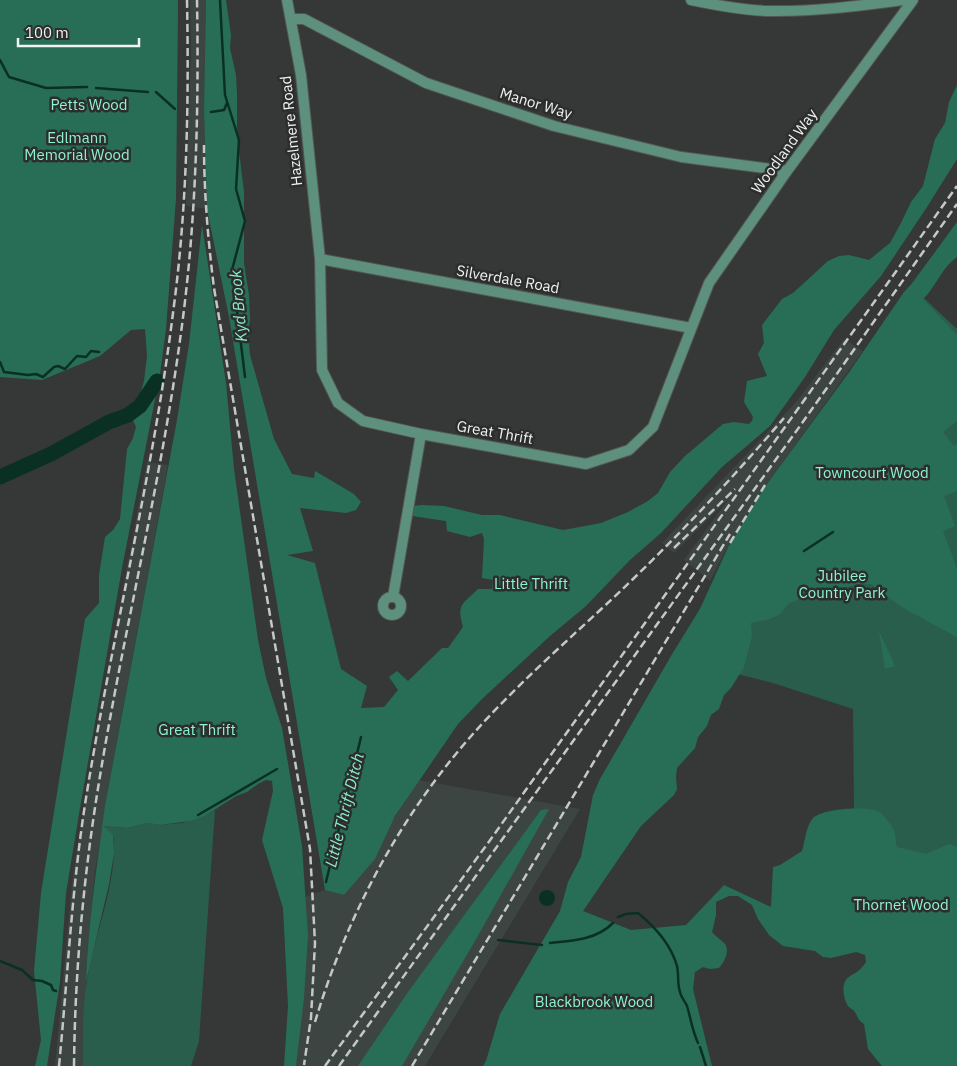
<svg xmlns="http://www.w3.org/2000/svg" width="957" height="1066" viewBox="0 0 957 1066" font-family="'IBM Plex Sans',sans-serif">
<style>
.built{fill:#3c4541}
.green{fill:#2a5e4c}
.forest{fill:#286e56}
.water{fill:#0a3024}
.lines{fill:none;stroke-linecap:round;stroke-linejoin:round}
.stream{stroke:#0a3024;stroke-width:2.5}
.river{stroke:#0a3024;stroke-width:15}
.street-casing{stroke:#535655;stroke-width:12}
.street{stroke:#5d907d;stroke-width:10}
.rail{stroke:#c6c8c7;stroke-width:2.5;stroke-dasharray:8 4;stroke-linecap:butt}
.labels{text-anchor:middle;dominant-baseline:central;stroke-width:5;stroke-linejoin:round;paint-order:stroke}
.street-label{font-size:15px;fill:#f1f3f2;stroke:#2b2e2d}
.park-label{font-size:15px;fill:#8ef3ce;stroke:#2b2e2d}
.water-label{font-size:16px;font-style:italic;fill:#88edc8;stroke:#2b2e2d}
</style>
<rect width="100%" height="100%" fill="#353837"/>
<path class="built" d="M190,0H206L204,111L207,209L186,206L191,50Z
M844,339L863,351L764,488L728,546L710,581L684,560L730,497L674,553L662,543L796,402Z
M147,462L168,465L116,746L95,871L88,945L83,1066H55L73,874L103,694Z
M419,780L580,809L425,1066H289L302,898L325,890L344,895Z"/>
<path class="green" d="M910,285L957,329V1066L854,810L853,709L773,683L671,657L701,607L728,547Z
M215,810L199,1041L191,1066H83C83,1038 82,1009 87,981C94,935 119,880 113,834L102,826L127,828L148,823L160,825L182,823L205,816Z"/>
<path class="forest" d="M0,0H178V10L176,199L166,329L160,374L122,568L80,808L66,893L60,982L47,1066H35L41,1040L34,971L41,893L85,619L99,603V575L105,537L113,530L120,519L127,449L133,438L136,427L133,420L144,381L147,356L145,329L131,330L100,356L42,380L0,377Z
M206,0H226L231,35L230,48L236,75L237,93V135L244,192V263L249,295L250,320L248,332L250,355L274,439L292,474L314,478L315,471L354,494L361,502L356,510L346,513L300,508L313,551L287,555L315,563L341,669L367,686L361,708L384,707L398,690L389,677L397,671L408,681L442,648H448L463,627C456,604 463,604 478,589H492L493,580L482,578L484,539L482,533L470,537L447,531L446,521L412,516V506L422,505L444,506L482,515H500L563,530L601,523L628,512L648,501L658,493L670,472L685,456L723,424L734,422L749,424L752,421L753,417L744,402L747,381L767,376L758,354L764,343L762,325L782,299L793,293L828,261L839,256L849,255L869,260L890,243L901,223L911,202L923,186L935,139L945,123L949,102L957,85V159L927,207L881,276L834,330L805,377L770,426L722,467L661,533L630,560L586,606L550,636L482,699L458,724L395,816L375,859L344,895L325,890L229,317L207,209L204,111Z
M957,222V257C942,267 936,287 923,299L957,335V421L943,432L954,446L957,444V491L944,496L955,526L943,531L957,569V637L903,608L871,584H859L802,598L788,604L780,614L770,619L751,623L752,636L744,667L731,688L724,695L719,709L711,715L707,726L698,737L695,748L677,768L676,777L677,789L674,795L641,826L583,911L631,930L686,925L724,885L771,907L773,867L780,865L802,851C805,841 806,826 813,818C823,808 870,805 881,813C881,813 886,819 886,819C897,832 894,831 897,847L926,854L949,844L957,847V1066H882L868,1049L864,1024C857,1019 859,1019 855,1012C853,1009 851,1009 849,1007C844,1001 841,987 846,980C850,974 859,974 866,962L865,955L856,952L831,958L823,957L815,951L783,946L769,935L758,919L752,905L738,896H729L716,902V915L712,932C715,936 723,941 725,944C730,952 724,962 719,968L710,969L703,967L695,972L693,989L712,1066H483L486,1061L500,1014L560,911L568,882L581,857L593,795L600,779L671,656L700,609L729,546L764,488L850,371L904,292L910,286Z
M202,225L226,383L234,469L258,640L266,678L282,728L302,846L308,935L304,998L296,1066H284L288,1006L283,908L262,840L273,791L272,781L266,780L258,784L247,792L236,796L205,816L190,821L160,825L148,823L127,828L103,826L113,834L114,853L109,884L86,982C88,923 97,865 105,806L177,420L189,344Z
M879,631L895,666L885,669Z
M549,809L475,941L402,1066H358L408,992L541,810Z"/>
<path class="water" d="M539 898a8 8 0 1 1 16 0a8 8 0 1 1-16 0Z"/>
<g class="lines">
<path class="stream" d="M220,0L225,95L239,140L236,189L245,221L232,270L245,377
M0,60L9,77L46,88L87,87
M96,88L148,92
M156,92L175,109
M211,112L224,110L227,103
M0,362L4,372L28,375L36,374L43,377L54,367L58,366L65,369L77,356L86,357L91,351L99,352
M144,391L149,392
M804,551L833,532
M198,815L277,769
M326,882L361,737
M618,917L626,914L638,913C654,926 671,945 677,966C679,974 677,983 680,992C681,998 685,1001 687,1006C691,1019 692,1030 698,1043
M498,940L542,945
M550,943C572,941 596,940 613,923
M0,961L22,970L33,980L42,981L51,985L53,990L56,991
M700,1047L706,1066"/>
<path class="river" d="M0,477L51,454L109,422L128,415L140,406L157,381"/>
<defs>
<path id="street" d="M287,0L301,75L320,259L322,370L338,403L363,421L421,434L586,464L629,450L653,427L709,283L787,171L913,0
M691,0C715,5 742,10 767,11C813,12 858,6 903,0
M291,19H304L426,83L554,126L681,157L787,171
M320,259L691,328
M393,597L421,434
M383 606a9 9 0 1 1 18 0a9 9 0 1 1-18 0Z"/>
</defs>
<use href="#street" class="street-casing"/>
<use href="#street" class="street"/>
<path class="rail" d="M204,145C204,193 208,240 214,288L310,849L315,943L311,1018L304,1065
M730,543L765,485
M674,548L735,489
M315,1022C345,922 393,829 460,749C512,687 575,635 632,580C686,528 736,474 784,418
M59,1066C68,974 72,883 87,792C113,632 153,474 173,313C187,209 189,105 187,0
M74,1066C75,968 84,872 100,776C124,630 160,486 180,340C196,227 199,114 197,0
M325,1066L488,843L957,186
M339,1066L800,426L957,204
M412,1066L730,534"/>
</g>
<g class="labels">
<g class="street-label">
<text transform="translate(536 103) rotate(17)">Manor Way</text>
<text transform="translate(291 131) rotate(-96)">Hazelmere Road</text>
<text transform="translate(784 151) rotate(-54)">Woodland Way</text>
<text transform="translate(508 279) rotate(10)">Silverdale Road</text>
<text transform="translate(495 432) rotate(10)">Great Thrift</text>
</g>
<g class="park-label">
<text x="89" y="104">Petts Wood</text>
<text x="77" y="137">Edlmann<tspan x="77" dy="17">Memorial Wood</tspan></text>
<text x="872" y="472">Towncourt Wood</text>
<text x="842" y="575">Jubilee<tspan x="842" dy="17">Country Park</tspan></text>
<text x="531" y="583">Little Thrift</text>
<text x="197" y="729">Great Thrift</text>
<text x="901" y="904">Thornet Wood</text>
<text x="594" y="1001">Blackbrook Wood</text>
</g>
<g class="water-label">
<text transform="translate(238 306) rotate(-95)">Kyd Brook</text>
<text transform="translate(344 810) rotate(-76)">Little Thrift Ditch</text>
</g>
</g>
<path d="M18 38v8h121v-8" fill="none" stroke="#f1f3f2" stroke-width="2.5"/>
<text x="25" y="38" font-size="15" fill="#f1f3f2" stroke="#2b2e2d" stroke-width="4" paint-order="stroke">100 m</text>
</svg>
